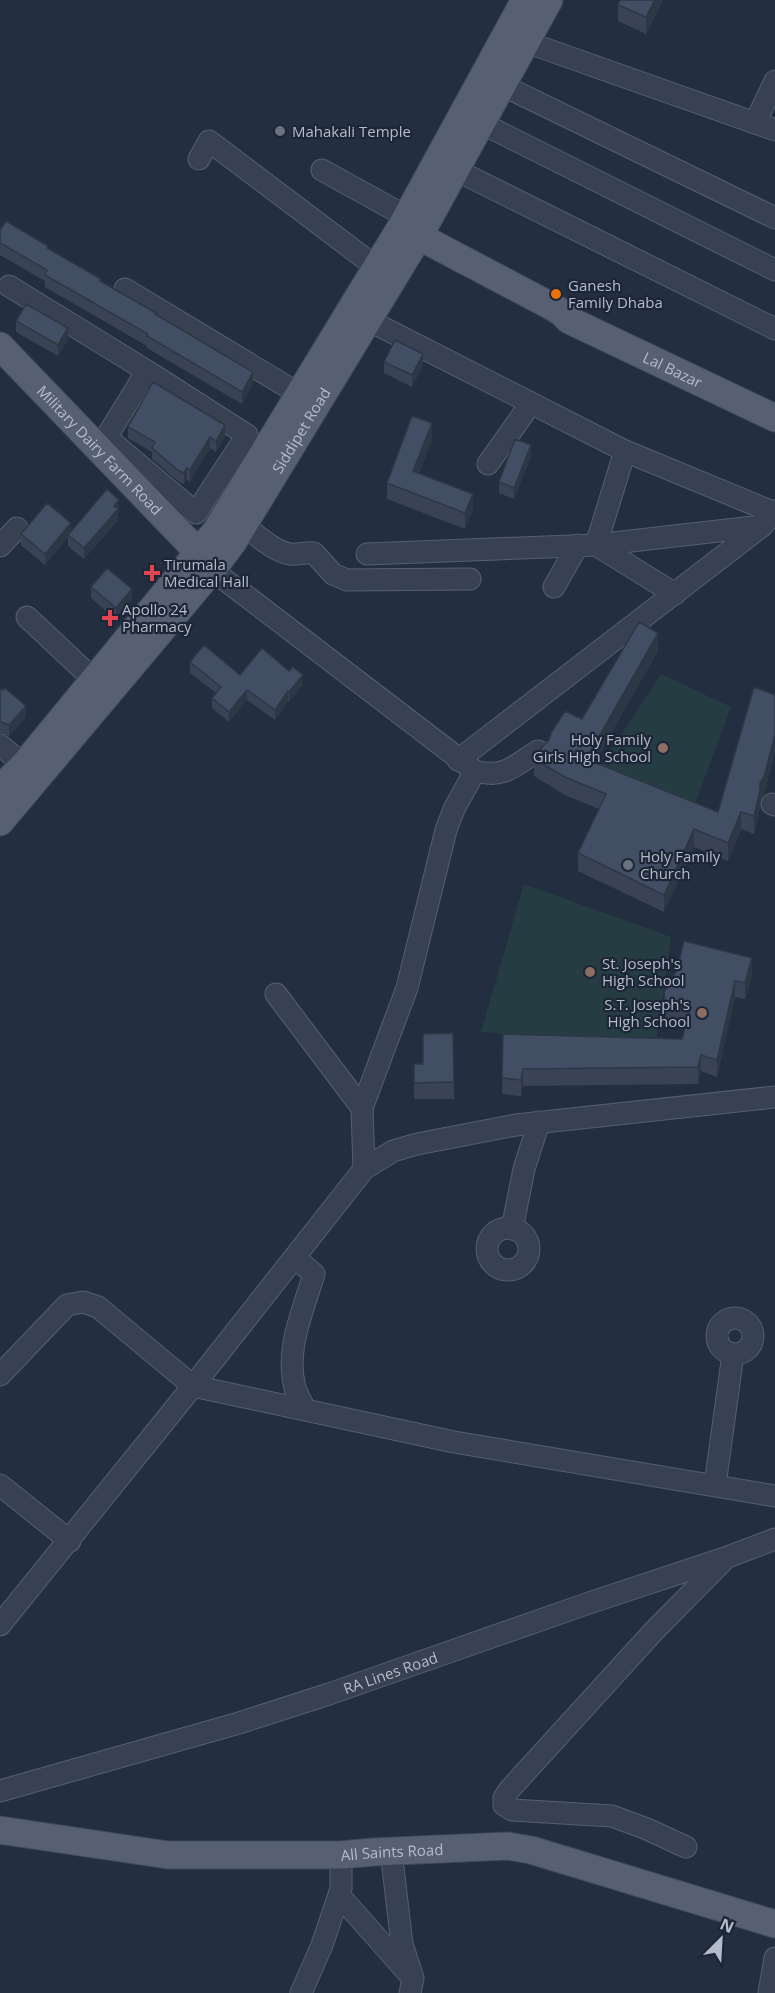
<svg xmlns="http://www.w3.org/2000/svg" width="775" height="1993" viewBox="0 0 775 1993" font-family="'Open Sans',sans-serif">
<style>
.green{fill:#253d42}
.lines{fill:none;stroke-linecap:round;stroke-linejoin:round}
.minor-casing{stroke:#565f6e;stroke-width:23}
.major-casing{stroke:#414a5a;stroke-width:29}
.minor{stroke:#384151;stroke-width:21}
.major{stroke:#566071;stroke-width:27}
.wall{fill:#394355}
.shaded-wall{fill:#2e3745}
.building{fill:#424e63;stroke:#2e3745;stroke-width:1.5}
.worship-dot{fill:#6b7280;stroke:#1d2636;stroke-width:2}
.food-dot{fill:#e8710a;stroke:#1d2636;stroke-width:2}
.health-dot{fill:#e0444e;stroke:#1d2636;stroke-width:2}
.education-dot{fill:#8d6e63;stroke:#1d2636;stroke-width:2}
.labels{text-anchor:middle;dominant-baseline:central;stroke-width:4.5;stroke-linejoin:round;paint-order:stroke}
.poi-label{font-size:15px;fill:#b4bccb;stroke:#1d2636;text-anchor:start}
.street-label{font-size:15px;fill:#b4bccb;stroke:#1d2636}
</style>
<rect width="100%" height="100%" fill="#232f41"/>
<path class="green" d="M661,674L731,707L693,809L597,772Z
M524,884L671,937L656,1044L481,1032Z"/>
<g class="lines">
<defs>
<g id="minor">
<path d="M526,42L775,130"/>
<path d="M502,85L775,218"/>
<path d="M481,123L775,270"/>
<path d="M755,123L775,81"/>
<path d="M199,159L209,141L376,267"/>
<path d="M322,170L407,217"/>
<path d="M456,170L775,329"/>
<path d="M9,286L147,371L99,449"/>
<path d="M125,289L299,394"/>
<path d="M368,320L625,451L775,513"/>
<path d="M106,437L196,513L247,435L147,371"/>
<path d="M625,451L596,545L762,526"/>
<path d="M488,464L524,413L529,402"/>
<path d="M243,525C257,535 273,551 290,554C298,555 306,552 314,553L333,574L347,580L470,579"/>
<path d="M0,546L17,528"/>
<path d="M367,554L596,545L675,594"/>
<path d="M212,570L475,771C504,779 514,766 538,751"/>
<path d="M554,587L578,545"/>
<path d="M27,617L93,679"/>
<path d="M0,745L24,765"/>
<path d="M458,760L762,526L775,511"/>
<path d="M772,804L775,805"/>
<path d="M276,994L362,1108L364,1169"/>
<path d="M362,1108L407,988L446,830L454,809L475,771"/>
<circle cx="508" cy="1249" r="21"/>
<path d="M512,1229L524,1169L539,1122"/>
<path d="M295,1258L314,1274C303,1311 285,1349 295,1388C297,1395 302,1403 305,1409"/>
<circle cx="735" cy="1336" r="18"/>
<path d="M0,1375L67,1305L83,1302L98,1307L193,1386L454,1442L775,1496"/>
<path d="M0,1485L70,1541"/>
<path d="M715,1485L733,1354"/>
<path d="M0,1625L193,1386L364,1169L393,1151L417,1144L516,1125L775,1097"/>
<path id="s1" d="M0,1791L239,1723L329,1694L589,1603L725,1558L775,1539"/>
<path d="M686,1847L647,1829L612,1816L512,1810L504,1805V1798L510,1789L653,1632L722,1562"/>
<path d="M391,1851L402,1944L413,1978L410,1993"/>
<path d="M339,1895L408,1973"/>
<path d="M301,1993L322,1945L341,1889V1855"/>
<path d="M769,1993L775,1958"/>
</g>
<g id="major">
<path id="s2" d="M405,229L551,306L561,312L569,320L775,418"/>
<path id="s3" d="M0,346L199,553L209,567"/>
<path d="M0,789L24,765L216,531L401,227L525,0"/>
<path id="s4" d="M0,822L212,570L233,542L419,236L549,0"/>
<path id="s5" d="M0,1830L168,1855H341L373,1852L508,1846L531,1850L775,1924"/>
</g>
</defs>
<use href="#minor" class="minor-casing"/>
<use href="#major" class="major-casing"/>
<use href="#minor" class="minor"/>
<use href="#major" class="major"/>
</g>
<path class="wall" d="M620,0H663L646,34L618,21V5Z
M0,230L48,249L101,282L156,315L253,384L242,404L147,348V346L45,287V281L0,255Z
M16,321L68,339L58,356L16,332Z
M384,362L423,365L412,387L384,373Z
M128,427L225,436L216,452L210,448L190,482L187,479L184,484L179,482L152,459V452L128,438Z
M432,440L419,473L473,510L465,529L387,499V483Z
M531,456L514,499L499,493V482Z
M119,511L118,513V520L84,559L68,546V537L45,565L21,545V534L71,532Z
M91,587L132,600L116,620L91,598Z
M658,651L594,763L718,812L775,695V752L764,794L760,800V808L754,834L741,829L728,861L694,847L664,912L578,871V853L599,809L565,795L534,776V759L549,740L582,719Z
M190,662L240,675L303,685L289,702L288,701L275,720L247,700L229,722L212,708V698L216,693L190,673Z
M0,688L26,717L9,736L0,733Z
M677,970L752,975L745,999L735,997L717,1077L701,1071L698,1084L523,1086L521,1096L502,1094L503,1034L682,1039L687,1023L666,1021L664,1008V992Z
M414,1064H423L454,1082V1099H414Z"/>
<path class="shaded-wall" d="M655,0H663L646,34V17Z
M68,328V339L58,356V345Z
M423,354V365L412,387V375Z
M253,372V384L242,404V392Z
M432,423V440L413,487V471Z
M225,425V436L216,452V441Z
M210,437V448L190,482V470Z
M531,445V456L514,499V488Z
M187,468V479L184,484V473Z
M473,494V510L465,529V513Z
M119,500V511L118,513V520L84,559V548Z
M71,523V534L68,535V537L45,565V554Z
M132,589V600L116,620V608Z
M658,633V651L586,777V759Z
M303,675V685L289,702V692Z
M247,690V700L229,722V712Z
M288,691V701L275,720V710Z
M26,706V717L9,736V725Z
M775,734V752L764,794L760,800V808L754,834V816L760,783Z
M741,812V829L728,861V843Z
M694,829V847L664,912V895Z
M752,958V975L745,999V983Z
M735,981V997L717,1077V1060Z
M701,1055V1071L698,1084V1067Z
M523,1069V1086L521,1096V1080Z"/>
<path class="building" d="M620,0H655L646,17L618,5Z
M6,221L48,246L47,248L101,279L100,281L156,313L155,314L253,372L242,392L147,336L148,334L45,275L47,270L0,243V230Z
M26,304L68,328L58,345L16,321Z
M395,340L423,354L412,375L384,362Z
M153,382L225,425L216,441L210,437L190,470L187,468L184,473L179,471L152,448L155,442L128,427Z
M412,416L432,423L413,471L473,494L465,513L387,483Z
M515,439L531,445L514,488L499,482Z
M107,489L119,500L114,506L118,509L84,548L68,535Z
M47,503L71,523L45,554L21,534Z
M107,568L132,589L116,608L91,587Z
M639,622L658,633L586,759L718,812L754,687L775,695V734L764,777L760,783V790L754,816L741,812L728,843L694,829L664,895L578,853L606,794L565,777L534,759L543,746L549,740L551,733L565,711L582,719Z
M204,645L240,675L262,648L289,671L293,667L303,675L289,692L288,691L275,710L247,690L229,712L212,698L221,687L190,662Z
M0,688L3,690L5,688L26,706L9,725L0,722Z
M684,941L752,958L745,983L735,981L717,1060L701,1055L698,1067L523,1069L521,1080L502,1078L503,1034L682,1039L691,1007L666,1005L664,992L677,970Z
M453,1033L454,1082L414,1083V1064H423V1034Z"/>
<g class="worship-dot">
<circle cx="280" cy="131" r="6"/>
<circle cx="628" cy="865" r="6"/>
</g>
<circle class="food-dot" cx="556" cy="294" r="6"/>
<g class="health-dot">
<path d="M149 564h6v6h6v6h-6v6h-6v-6h-6v-6h6z"/>
<path d="M107 609h6v6h6v6h-6v6h-6v-6h-6v-6h6z"/>
</g>
<g class="education-dot">
<circle cx="663" cy="748" r="6"/>
<circle cx="590" cy="972" r="6"/>
<circle cx="702" cy="1013" r="6"/>
</g>
<g class="labels">
<g class="poi-label">
<text x="292" y="131">Mahakali Temple</text>
<text x="568" y="285">Ganesh<tspan x="568" dy="17">Family Dhaba</tspan></text>
<text x="164" y="564">Tirumala<tspan x="164" dy="17">Medical Hall</tspan></text>
<text x="122" y="609">Apollo 24<tspan x="122" dy="17">Pharmacy</tspan></text>
<text x="651" y="739" text-anchor="end">Holy Family<tspan x="651" dy="17">Girls High School</tspan></text>
<text x="640" y="856">Holy Family<tspan x="640" dy="17">Church</tspan></text>
<text x="602" y="963">St. Joseph's<tspan x="602" dy="17">High School</tspan></text>
<text x="690" y="1004" text-anchor="end">S.T. Joseph's<tspan x="690" dy="17">High School</tspan></text>
</g>
<g class="street-label">
<text stroke="none"><textPath href="#s2" startOffset="303">Lal Bazar</textPath></text>
<text stroke="none"><textPath href="#s4" startOffset="495">Siddipet Road</textPath></text>
<text stroke="none"><textPath href="#s3" startOffset="144">Military Dairy Farm Road</textPath></text>
<text stroke="none"><textPath href="#s1" startOffset="408">RA Lines Road</textPath></text>
<text stroke="none"><textPath href="#s5" startOffset="394">All Saints Road</textPath></text>
</g>
</g>
<g transform="translate(721 1939) rotate(24)" stroke="#1d2636" stroke-width="4.5" paint-order="stroke">
<path d="M0-4.5L10 22L0 15L-10 22Z" fill="#b4bccb"/>
<text y="-9" font-size="16" font-weight="bold" text-anchor="middle" fill="#b4bccb">N</text>
</g>
</svg>
